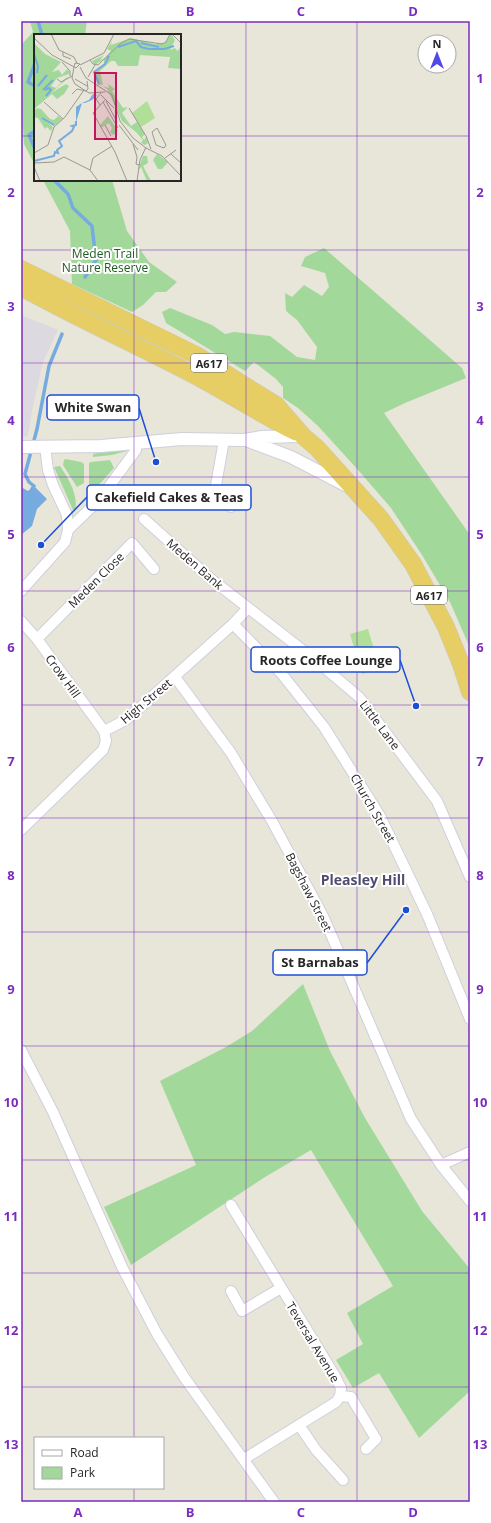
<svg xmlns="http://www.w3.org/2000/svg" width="491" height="1523" viewBox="0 0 491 1523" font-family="'Open Sans',sans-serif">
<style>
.industrial{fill:#ddd9e0}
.green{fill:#a2d99b}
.pitch{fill:#b0df97}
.water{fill:#76abe0}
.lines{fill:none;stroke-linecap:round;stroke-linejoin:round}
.stream{stroke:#76abe0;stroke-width:3.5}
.minor-casing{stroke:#cfcfde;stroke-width:12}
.tertiary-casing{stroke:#cfcfde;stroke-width:14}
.trunk-casing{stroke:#c7c7c7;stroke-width:18}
.minor{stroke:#fff;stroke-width:10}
.tertiary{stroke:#fff;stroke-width:12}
.trunk{stroke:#e6ce64;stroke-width:17}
.grid{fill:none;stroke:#7b2cbf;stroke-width:1;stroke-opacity:0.55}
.labels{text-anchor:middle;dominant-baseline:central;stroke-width:4;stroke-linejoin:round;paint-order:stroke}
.shield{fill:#fff;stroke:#676767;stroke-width:1}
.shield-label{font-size:11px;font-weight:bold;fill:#262626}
.park-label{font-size:12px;fill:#205a22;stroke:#fff}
.street-label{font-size:12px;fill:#262626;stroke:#fff}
.quarter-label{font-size:14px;font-weight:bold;fill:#4e4d71;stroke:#fff}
.inset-river{fill:none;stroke:#76abe0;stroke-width:2}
.inset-road{fill:none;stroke:#9a9991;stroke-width:1}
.view{fill:#c2185b;fill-opacity:0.15;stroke:#c2185b;stroke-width:2}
.inset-edge{fill:none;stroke:#262626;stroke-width:2}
.leader{fill:none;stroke:#1d4ed8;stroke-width:1.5}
.callout-dot{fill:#1d4ed8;stroke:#fff;stroke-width:1.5}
.callout{fill:#fff;stroke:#1d4ed8;stroke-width:1.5}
.callout-label{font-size:13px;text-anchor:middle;font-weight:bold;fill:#262626}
.neatline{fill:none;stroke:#7b2cbf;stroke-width:1.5}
.grid-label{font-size:13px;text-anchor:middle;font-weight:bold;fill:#7b2cbf}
</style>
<rect width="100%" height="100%" fill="#e8e5d9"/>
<path class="industrial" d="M21,315L58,330L43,362L32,411L28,436L21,437Z"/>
<path class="green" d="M30,21H87L85,35H35V165L24,144L21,96V45L33,32Z
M43,180H112L127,231L149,262L177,282L166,292H156L143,305L132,312L72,284L70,231Z
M324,248L462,368L466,378L405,403L384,413L470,535V648L450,602L422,555L391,508L359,471L318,426L298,408L283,398V387L276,379L254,362L245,371L166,323L162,312L170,308L212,325L225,334L234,332L270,336L297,357L315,360L317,347L297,320L286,311L285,293L292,297L304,285L322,296L329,287L325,273L301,266L305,257Z
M126,448L127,451L112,455L93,457V454Z
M66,459L81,462L84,464V483L77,487L63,465L64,460Z
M110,460L114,468L96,488L89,484V463L91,462Z
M60,466C68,478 79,495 75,511L73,510L54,467Z
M303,984L330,1051L365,1118L422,1211L470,1269V1391L419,1438L379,1373L353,1388L336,1360L363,1344L347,1313L393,1286L311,1150L265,1177L131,1265L104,1207L196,1165L160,1081L226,1047L252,1031Z"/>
<path class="pitch" d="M368,629L380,669L362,674L350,634Z"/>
<path class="water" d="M34,486L47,499L37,509L32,526L21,535V487L28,491Z"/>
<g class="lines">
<path class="stream" d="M38,21L42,35
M35,63L28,82L35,86
M35,131L29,135L35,149
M54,180L68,194L73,208L92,226L96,260L85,277
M32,489L34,486L29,482L25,474L37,429L49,366L62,334"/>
<defs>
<path id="minor" d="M224,440L215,491L231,507
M144,519L211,579L314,659L359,697L437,801L470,877
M68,530L99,500L136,450V443
M21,591L65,542L68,530L67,515L53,485L48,470L45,446
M21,621L37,639L104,731L106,741L103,750L21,830
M233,624L281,673L324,727L380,816L427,914L470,1019
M37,639L132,543L154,569
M175,677L231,753L272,821L323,916L411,1119L441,1165L470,1201
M104,731L114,726L127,719L233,624L248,608
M21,1050L53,1112L122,1267L157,1334L184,1377L274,1502
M441,1165L470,1152
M231,1205L335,1376L341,1388L340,1396L351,1397L376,1439L366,1449
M231,1291L242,1311L281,1288
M299,1425L316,1450L343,1480
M244,1459L336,1402L340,1396"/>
<path id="tertiary" d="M246,440L291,457L347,486
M21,447L101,446L182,439L244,440L262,437L301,436"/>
<path id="trunk" d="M21,269L196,355L276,405L303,436L317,448L381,519L413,564L446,627L461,664L470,692
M21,287C79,319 139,346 198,377C231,395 262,415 296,432"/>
</defs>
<use href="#minor" class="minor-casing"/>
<use href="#tertiary" class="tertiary-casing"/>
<use href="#trunk" class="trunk-casing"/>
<use href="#minor" class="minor"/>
<use href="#tertiary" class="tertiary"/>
<use href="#trunk" class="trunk"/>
</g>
<path class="grid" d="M134,21V35M246,21V1502M357,21V1502M21,136H35M180,136H470M134,180V1438M21,250H470M21,363H470M21,477H470M21,591H470M21,705H470M21,818H470M21,932H470M21,1046H470M21,1160H470M21,1273H470M21,1387H470M134,1488V1502"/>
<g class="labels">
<g class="shield">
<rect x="191" y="354" width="36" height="18" rx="3"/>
<rect x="411" y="586" width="36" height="18" rx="3"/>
</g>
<g class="shield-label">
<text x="209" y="363">A617</text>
<text x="429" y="595">A617</text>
</g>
<g class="park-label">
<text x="105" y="253">Meden Trail<tspan x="105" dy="14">Nature Reserve</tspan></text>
</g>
<g class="street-label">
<text transform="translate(195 564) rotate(41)">Meden Bank</text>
<text transform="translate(96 580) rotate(-45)">Meden Close</text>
<text transform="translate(63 676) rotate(54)">Crow Hill</text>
<text transform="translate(146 701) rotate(-40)">High Street</text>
<text transform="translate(380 725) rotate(53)">Little Lane</text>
<text transform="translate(373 808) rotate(60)">Church Street</text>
<text transform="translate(309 892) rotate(63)">Bagshaw Street</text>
<text transform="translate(313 1342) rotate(59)">Teversal Avenue</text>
</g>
<g class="quarter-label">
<text x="363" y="879">Pleasley Hill</text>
</g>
</g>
<g transform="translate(34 34)">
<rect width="147" height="147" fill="#e8e5d9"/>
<path d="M137,0L141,6L136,16L141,14L143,17L147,13V35L134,34L136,23L106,21L104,32H84L81,27H77L66,37L69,51H64L62,40L60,39L70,30V25L61,31L58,27L70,21L66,26L71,24L77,17L73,15L78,7L77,11L97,4L120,10L131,9ZM0,9L11,20L27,28L18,38L25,36L28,41L33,35L35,37V40L23,44L17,52L22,54L32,44L35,43L17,59L32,50L35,52L30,60L23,65L18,60L0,75ZM74,50L81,55L78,57L89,74L94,73L88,79L97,92L103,88L111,100L108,103L110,106L112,103L114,109L111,111L107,109L109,106L102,98L88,87L73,55L68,52L75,54ZM3,74L7,75L16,85L20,86L24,82L28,85L20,92L11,86L19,93L17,97L13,93L11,95L4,84L0,83V77ZM74,82L84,97L79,101L76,98L78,94L75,89L67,94L66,91ZM123,120L134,128L128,135H124L119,126ZM109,122H113L114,129L109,132L117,147H113L107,133L104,136Z" fill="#a2d99b"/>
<path d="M113,67L121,84L107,93L98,79Z" fill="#b0df97"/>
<path d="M59,60L63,61L58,66L51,69H48L42,88V73L48,69L55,66Z" fill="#76abe0"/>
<path class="inset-river" d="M107,9L125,13M84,13L102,7L107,13L115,15H130L140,12M0,20L4,32L3,39M65,50L60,38L71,30L75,22M4,52L13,41M9,56L19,46M11,56L15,54L17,56L12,62M8,84L20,91M0,127L20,122L21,118L24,119L23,116L28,112L25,107L38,97L40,93L38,92L42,91V87"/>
<path class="inset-road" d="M17,0L25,16L40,23L43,29M138,0L147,9M0,4L18,21L42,34L46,30L41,29L40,33M29,18V22L37,25M56,26L59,30L64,31L86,10L95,5L128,10L132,8L136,0M28,28L36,37V42M46,31L70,19L80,0M40,33L38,44L41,50L55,59L71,58M46,33L52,44L78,61L86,87L99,104L112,114M54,43L61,31M23,45L27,48L38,42M41,45L53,52M38,60L43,55L52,57L54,55L53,47M67,61L80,74M72,65L59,79L81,118L93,147M72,67L83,88M10,68L29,85M69,68L84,94M66,71L62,65L67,59M95,74L112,102L117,115M71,91L77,102M85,91L104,116M123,94L132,111L130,114L122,111L118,98ZM99,110L103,123L102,130L105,131M112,114L128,122L147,142M0,119L14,111L20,93L31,83L50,56M137,120L147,129M131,124L142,116M0,129L20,128L30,123L56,136L64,147M0,133L6,147M56,136L59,124L78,112M103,147L106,126L112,113"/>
<path class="view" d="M61,39H82V105H61Z"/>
<rect width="147" height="147" class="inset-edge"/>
</g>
<path class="leader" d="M156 462L139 408M41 545L87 497M416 706L400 660M406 910L367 963"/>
<g class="callout-dot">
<circle cx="156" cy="462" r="4"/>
<circle cx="41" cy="545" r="4"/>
<circle cx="416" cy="706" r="4"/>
<circle cx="406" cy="910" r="4"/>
</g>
<g class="callout">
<rect x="47" y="395" width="92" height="25" rx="4"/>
<rect x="87" y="485" width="164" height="25" rx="4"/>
<rect x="251" y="647" width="149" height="25" rx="4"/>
<rect x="273" y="950" width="94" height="25" rx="4"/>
</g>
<g class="callout-label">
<text x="93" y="412">White Swan</text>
<text x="169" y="502">Cakefield Cakes &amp; Teas</text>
<text x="326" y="665">Roots Coffee Lounge</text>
<text x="320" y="967">St Barnabas</text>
</g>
<rect width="491" height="1523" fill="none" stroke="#ffffff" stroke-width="44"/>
<rect x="34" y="1437" width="130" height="52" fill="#ffffff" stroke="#a8a8a8"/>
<rect x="42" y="1450" width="20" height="6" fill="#ffffff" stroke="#a8a8a8"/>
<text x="70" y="1457" font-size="12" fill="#262626">Road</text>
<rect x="42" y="1467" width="20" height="12" fill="#a2d99b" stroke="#a8a8a8"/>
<text x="70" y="1477" font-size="12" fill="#262626">Park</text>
<g transform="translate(437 54)"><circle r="19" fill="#ffffff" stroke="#a8a8a8"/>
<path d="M0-3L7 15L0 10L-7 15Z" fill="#5049e5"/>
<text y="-6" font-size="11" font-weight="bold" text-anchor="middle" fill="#262626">N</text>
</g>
<rect x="22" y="22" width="447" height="1479" class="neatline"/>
<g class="grid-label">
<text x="78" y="16">A</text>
<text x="190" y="16">B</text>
<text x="301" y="16">C</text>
<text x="413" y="16">D</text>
<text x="11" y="83">1</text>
<text x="480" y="83">1</text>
<text x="11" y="197">2</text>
<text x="480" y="197">2</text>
<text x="11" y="311">3</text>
<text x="480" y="311">3</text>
<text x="11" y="425">4</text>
<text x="480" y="425">4</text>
<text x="11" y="539">5</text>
<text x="480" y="539">5</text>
<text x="11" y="652">6</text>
<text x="480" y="652">6</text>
<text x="11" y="766">7</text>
<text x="480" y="766">7</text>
<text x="11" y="880">8</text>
<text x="480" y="880">8</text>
<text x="11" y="994">9</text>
<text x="480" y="994">9</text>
<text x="11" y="1107">10</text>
<text x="480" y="1107">10</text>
<text x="11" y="1221">11</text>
<text x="480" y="1221">11</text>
<text x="11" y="1335">12</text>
<text x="480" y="1335">12</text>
<text x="11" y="1449">13</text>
<text x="480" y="1449">13</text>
<text x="78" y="1517">A</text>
<text x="190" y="1517">B</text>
<text x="301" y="1517">C</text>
<text x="413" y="1517">D</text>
</g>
</svg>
